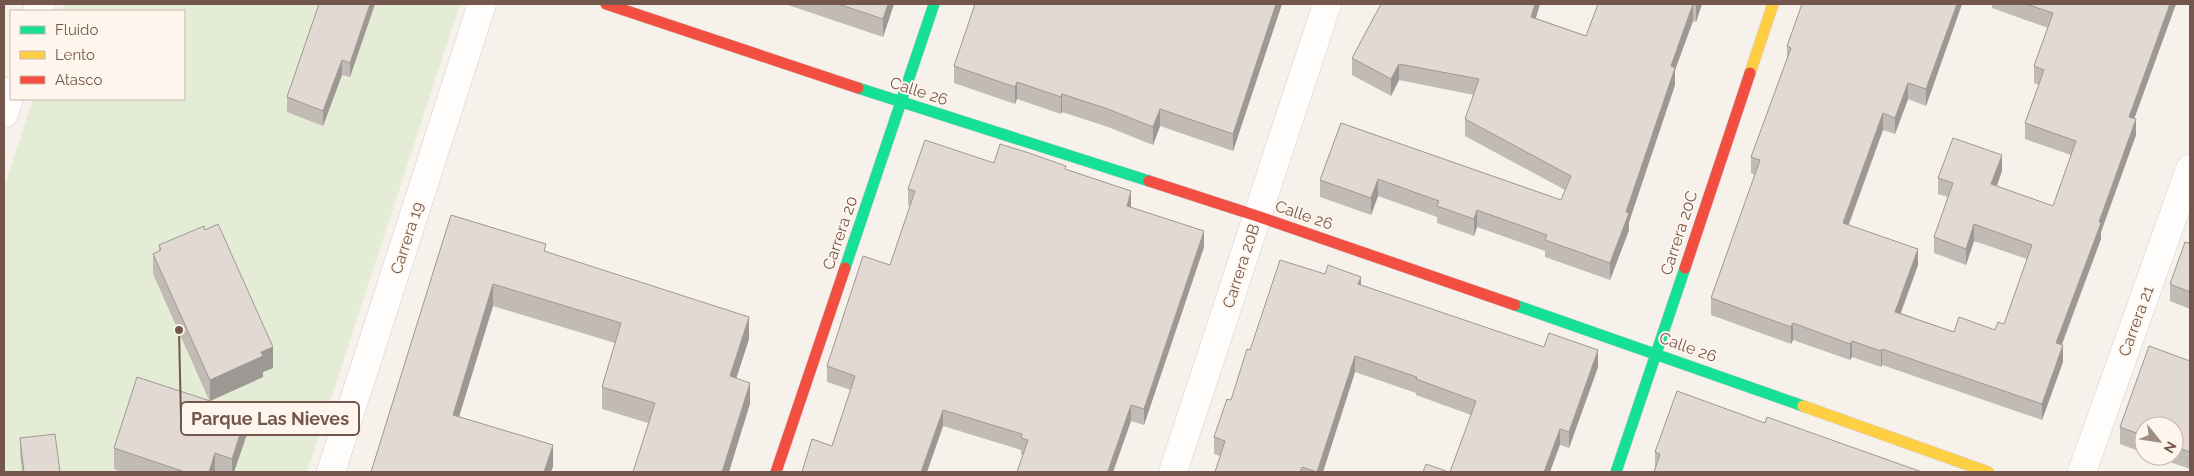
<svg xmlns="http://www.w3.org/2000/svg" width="2194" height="476" viewBox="0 0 2194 476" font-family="Raleway,sans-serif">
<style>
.green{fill:#e5ecd6}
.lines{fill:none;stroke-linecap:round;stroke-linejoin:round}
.street-casing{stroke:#d5cdc8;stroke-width:29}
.fast-casing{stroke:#d5ccc8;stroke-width:12}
.slow-casing{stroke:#d5ccc8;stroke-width:12}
.jam-casing{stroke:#d5ccc8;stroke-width:12}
.street{stroke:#fefdfc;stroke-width:28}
.fast{stroke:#16e098;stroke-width:11}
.slow{stroke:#ffcf43;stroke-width:11}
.jam{stroke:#f24e42;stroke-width:11}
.wall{fill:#c2bbb5}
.shaded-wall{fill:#9e9894}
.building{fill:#e2d9d3;stroke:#9e9894}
.labels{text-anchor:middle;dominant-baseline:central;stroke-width:4;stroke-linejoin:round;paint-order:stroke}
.street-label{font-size:16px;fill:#74574c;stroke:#fef6ec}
.leader{fill:none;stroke:#74574c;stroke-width:2}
.callout-dot{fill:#74574c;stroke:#fef6ec;stroke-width:2}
.callout{fill:#fef6ec;stroke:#74574c;stroke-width:2}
.callout-label{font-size:18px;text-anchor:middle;font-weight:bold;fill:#74574c}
</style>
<rect width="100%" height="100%" fill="#f6f1eb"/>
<path class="green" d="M64,4H460L307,472H4V188L33,99H184V11H61Z"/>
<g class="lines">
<defs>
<path id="street" d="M37,11L40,4
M4,114L11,91
M331,472L482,4
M1173,472L1327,4
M2082,472L2190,169"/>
<path id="fast" d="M858,88L1149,181
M845,268L934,4
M1515,305L1803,406
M1616,472L1685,268"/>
<path id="slow" d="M1750,73L1773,4
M1803,406L1988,472"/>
<path id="jam" d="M606,4L858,88
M1149,181L1257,216L1515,305
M1685,268L1750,73
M776,472L845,268"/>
</defs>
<use href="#street" class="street-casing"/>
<use href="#fast" class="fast-casing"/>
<use href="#slow" class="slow-casing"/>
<use href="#jam" class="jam-casing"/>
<use href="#street" class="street"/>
<use href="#fast" class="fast"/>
<use href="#slow" class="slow"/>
<use href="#jam" class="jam"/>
</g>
<path class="wall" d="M375,4L350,77L342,75L323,126L287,112V97Z
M785,4H894L883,37Z
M1282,4L1233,151L1160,126L1153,145L1108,127L1062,112L1061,114L1017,99L1015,104L954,83V66Z
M1381,4H1540L1536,18L1586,36L1598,4H1702L1696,22L1693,21L1675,70V85L1629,222V230L1610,280L1545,257V251L1477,227L1474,236L1437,223V217L1378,196L1371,215L1320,197V180L1341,123L1561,200L1565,190L1465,136V119L1474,95L1399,80L1391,96L1352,75V58Z
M1962,4L1926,106L1908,99L1895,134L1883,130L1849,225L1918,265L1901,313L1954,332L1995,330L2004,324L2027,259L1974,241L1966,265L1934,253V237L1948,197L1938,194V178L2002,171L1997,186L2053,206L2071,155L2025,139V123L2039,85L2034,83V66L2048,28L1992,8V4H2176L2134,119L2136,135L2101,232V239L2062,345L2063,362L2042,420L1882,365L1881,367L1852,357L1850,360L1793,340L1791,344L1711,315V298L1755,175L1751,173V157L1787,60V46Z
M994,163L1066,169L1131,208L1204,247L1144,425L1131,421L1113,472H1017L1023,455L1021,454V450L943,426L927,472H802L832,446L851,390L827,382V366L890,265L910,206L908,205V189Z
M451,215L546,251L749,339L736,378L750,404L648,423L602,409V387L615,343L493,306L459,417L553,467L371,472Z
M2190,241V309L2170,301V284Z
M159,245L273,368L263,372V377L210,401L247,434L234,472H122L114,469V448L209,400L153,274V254L159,251Z
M1325,274L1361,285L1598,367L1569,448L1471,415L1416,395V393L1355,372L1323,472H1215L1220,456L1214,454V437L1231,400Z
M2190,361V469L2153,456H2174V426H2144V453L2120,444V427Z
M1765,423L1655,467V452Z
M20,438L60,472H22L20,455Z"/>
<path class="shaded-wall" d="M370,4H375L350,77V63Z
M888,4H894L883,37V19Z
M1276,4H1282L1233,151V134Z
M1535,4H1540L1531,33V17Z
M1693,4V21L1675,70V85L1629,222V230L1610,280V263L1671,66Z
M1697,4H1702L1696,22V5Z
M1957,4H1962L1926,106V89Z
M2170,4H2176L2129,133V117Z
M342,60V75L323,126V111Z
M1399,64V80L1391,96V79Z
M1017,82V99L1015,104V87Z
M1908,83V99L1895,134V118Z
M1062,94V112L1061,114V97Z
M1160,109V126L1153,145V127Z
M1883,113V130L1843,239V223Z
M2136,119V135L2101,232V239L2056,359V343Z
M2002,155V171L1991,200V184Z
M1378,179V196L1371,215V198Z
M1131,191V207L1127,206Z
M1477,210V227L1474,236V219Z
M1974,224V241L1966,265V249Z
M1204,231V247L1144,425V409Z
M1918,249V265L1895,328V312Z
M1361,277V293L1358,284Z
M493,284V306L453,436V415Z
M749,317V339L730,398V376Z
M1793,323V340L1791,344V327Z
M1852,341V357L1850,360V344Z
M2063,345V362L2042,420V404Z
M273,347V368L263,372V377L210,401V380L261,352Z
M1882,349V365L1881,367V351Z
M1598,350V367L1569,448V432Z
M1355,356V372L1323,472H1317Z
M750,383V404L729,472H722Z
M1131,405V421L1113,472H1108Z
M943,410V426L927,472H921Z
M247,413V434L234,472H232V459Z
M1560,429V445L1550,472H1544Z
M553,445V467L551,472H544Z
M215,453V472H209Z"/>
<path class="building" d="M319,4H370L350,63L342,60L323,111L287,97Z
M838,4H888L883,19Z
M975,4H1276L1233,134L1160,109L1153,127L1108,109L1062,94L1061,97L1017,82L1015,87L954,66Z
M1381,4H1535L1531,17L1586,36L1598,4H1697L1696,5L1693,4L1671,66L1675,68L1626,212L1629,213L1610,263L1545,240L1547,235L1477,210L1474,219L1437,206L1439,201L1378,179L1371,198L1320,180L1341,123L1561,200L1571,176L1465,119L1479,79L1399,64L1391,79L1352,58Z
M1802,4H1957L1926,89L1908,83L1895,118L1883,113L1843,223L1918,249L1895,312L1954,332L1959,317L1995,330L1998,322L2004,324L2032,245L1974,224L1966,249L1934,237L1953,183L1938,178L1953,138L2002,155L1991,184L2053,206L2076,141L2025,123L2044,70L2034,66L2053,13L2026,4H2170L2129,117L2136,119L2099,222L2101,223L2056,343L2063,345L2042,404L1882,349L1881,351L1852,341L1850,344L1793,323L1791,327L1711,298L1760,160L1751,157L1791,48L1787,46Z
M925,140L994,163L1000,144L1029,153L1066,166L1065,169L1131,191L1127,206L1204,231L1144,409L1131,405L1108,471L1111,472H1017L1028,440L1021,438L1022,434L943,410L921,472H802L812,439L832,446L855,376L827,366L863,256L890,265L915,191L908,189Z
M451,215L546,244L544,251L749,317L730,376L750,383L722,472H633L655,403L602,387L621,323L493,284L453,415L553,445L544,472H371Z
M218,224L273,347L261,352L263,356L210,380L153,254L161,250L159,245L204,226L205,230Z
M2190,241V292L2170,284L2185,242L2189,243Z
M1280,260L1325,274L1328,265L1361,277L1358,284L1544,347L1549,333L1598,350L1569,432L1560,429L1544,472H1450L1476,401L1416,379L1417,377L1355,356L1317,472L1302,467L1300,472H1215L1225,441L1214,437L1227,399L1231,400L1247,349L1250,350Z
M2149,346L2190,361V452L2174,446V426H2144V436L2120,427Z
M137,377L247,413L232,459L215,453L209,472H185L114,448Z
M1677,391L1765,423L1767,417L1922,472H1654L1660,454L1655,452Z
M55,434L60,472H24L20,438Z
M1426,464L1449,472H1423Z"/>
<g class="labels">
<g class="street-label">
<text transform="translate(919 91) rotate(18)">Calle 26</text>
<text transform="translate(1304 215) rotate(19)">Calle 26</text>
<text transform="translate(840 233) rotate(-71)">Carrera 20</text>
<text transform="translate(1679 233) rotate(-72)">Carrera 20C</text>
<text transform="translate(407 238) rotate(-72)">Carrera 19</text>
<text transform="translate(1241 266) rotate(-72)">Carrera 20B</text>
<text transform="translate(2136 321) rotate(-70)">Carrera 21</text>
<text transform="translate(1688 347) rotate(20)">Calle 26</text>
</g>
</g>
<path class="leader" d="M179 330L181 419"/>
<circle class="callout-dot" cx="179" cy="330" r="5"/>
<rect class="callout" x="181" y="402" width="178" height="33" rx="5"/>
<g class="callout-label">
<text x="270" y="425">Parque Las Nieves</text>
</g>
<rect width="2194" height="476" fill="none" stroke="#74574c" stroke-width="10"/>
<rect x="10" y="10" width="175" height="90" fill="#fef6ec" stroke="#c7b6ac"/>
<rect x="20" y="26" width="25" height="8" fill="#16e098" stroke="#c7b6ac"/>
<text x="55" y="35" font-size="15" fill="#74574c">Fluido</text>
<rect x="20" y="51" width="25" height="8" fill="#ffcf43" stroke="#c7b6ac"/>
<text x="55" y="60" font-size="15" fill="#74574c">Lento</text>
<rect x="20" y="76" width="25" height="8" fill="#f24e42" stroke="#c7b6ac"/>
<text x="55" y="85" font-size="15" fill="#74574c">Atasco</text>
<g transform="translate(2159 441) rotate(120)"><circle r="24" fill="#fef6ec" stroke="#c7b6ac"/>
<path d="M0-4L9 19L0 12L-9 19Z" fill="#a28d84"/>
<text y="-8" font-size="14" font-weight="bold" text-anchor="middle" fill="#74574c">N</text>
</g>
</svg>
